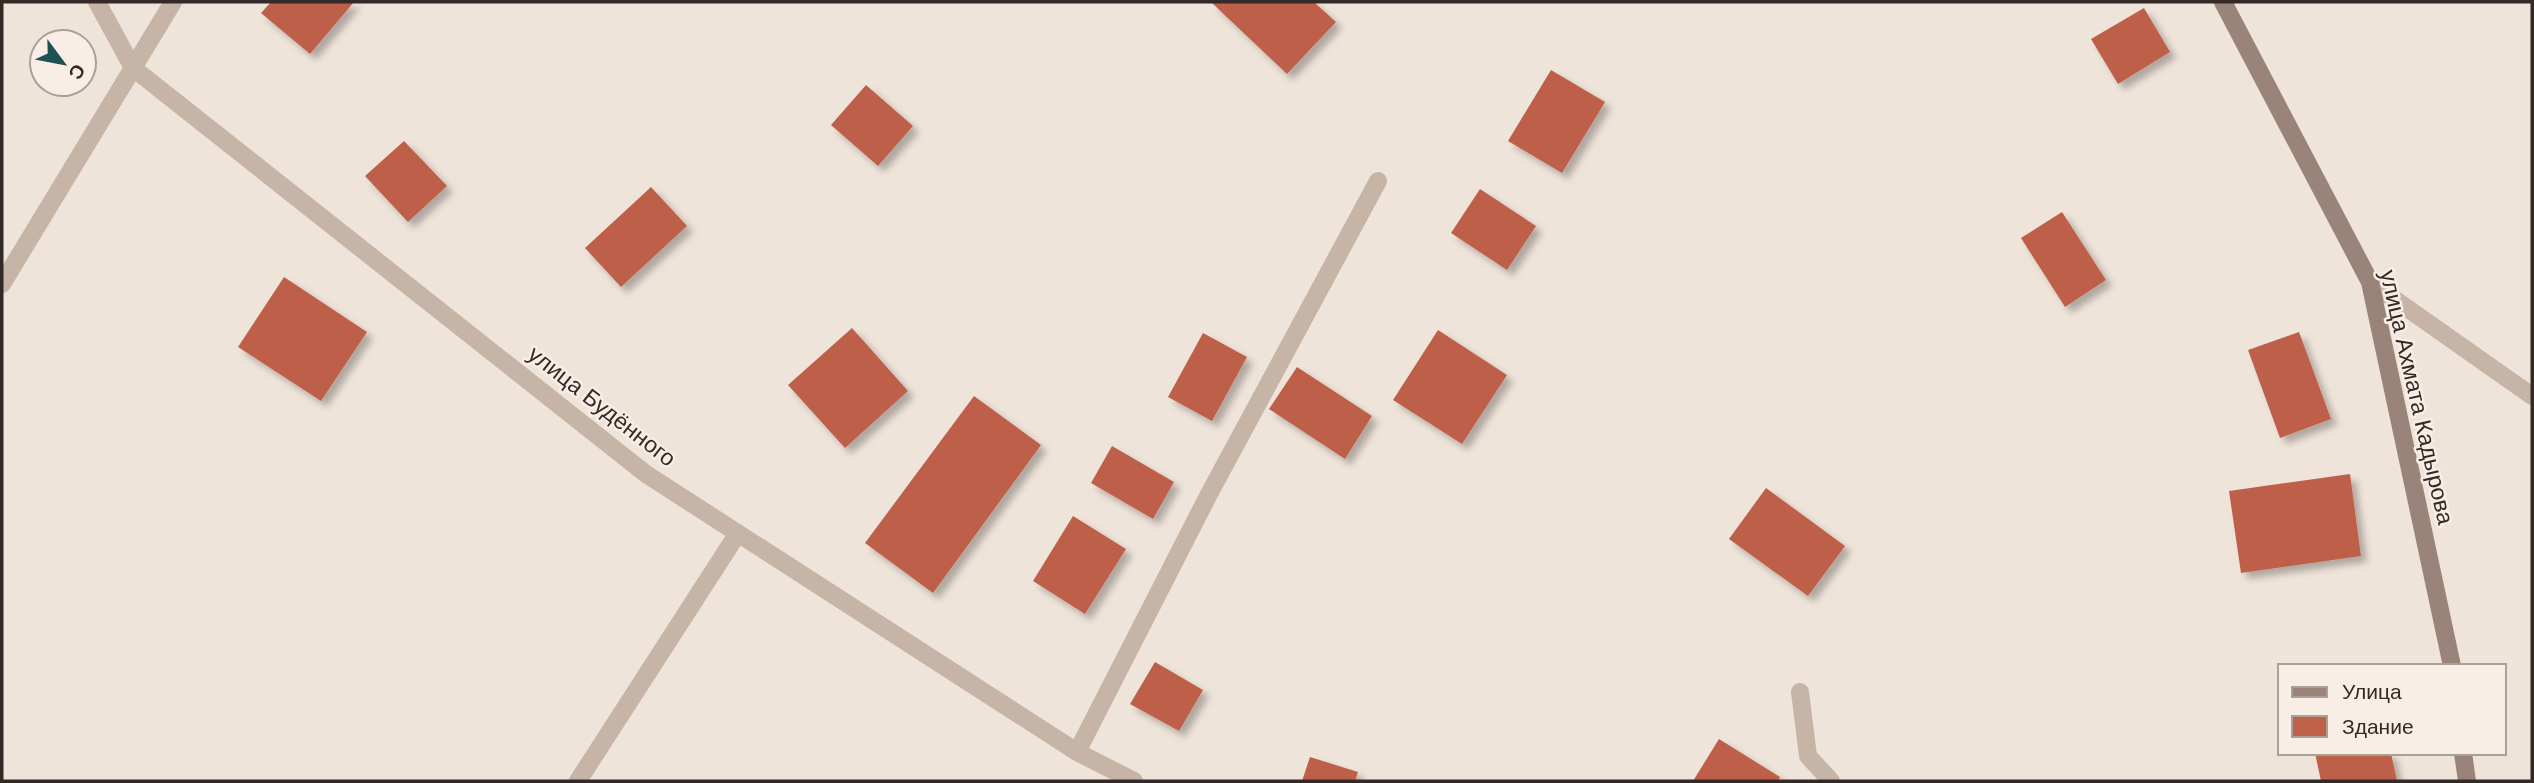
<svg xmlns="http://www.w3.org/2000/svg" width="2534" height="783" viewBox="0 0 2534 783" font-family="Arial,sans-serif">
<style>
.building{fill:#be6149;filter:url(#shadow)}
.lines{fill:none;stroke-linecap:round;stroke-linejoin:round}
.minor{stroke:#c6b4a6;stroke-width:18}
.secondary{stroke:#9a8378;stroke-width:18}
.labels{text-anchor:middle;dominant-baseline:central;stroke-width:5;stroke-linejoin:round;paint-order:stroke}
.street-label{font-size:23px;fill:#332a27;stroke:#f8eee5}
</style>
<defs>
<filter id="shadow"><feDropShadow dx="6" dy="6" stdDeviation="3.5" flood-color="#0004"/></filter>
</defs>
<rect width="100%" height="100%" fill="#efe4da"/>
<path class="building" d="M271,2H354L310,54L261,13Z
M1214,2H1314L1336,22L1287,74L1212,3Z
M2144,8L2170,52L2118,84L2091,39Z
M1551,70L1605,102L1562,173L1508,141Z
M866,85L913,126L878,166L831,125Z
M404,141L447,186L408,222L365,176Z
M651,187L687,226L621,287L585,248Z
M1480,189L1536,226L1507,270L1451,233Z
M2062,212L2106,280L2065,307L2021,238Z
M284,277L367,332L321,401L238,347Z
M852,328L908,391L845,448L788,385Z
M1438,330L1507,375L1462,444L1393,400Z
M2299,332L2331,419L2280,438L2248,350Z
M1203,333L1247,357L1212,421L1168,397Z
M1297,367L1372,416L1345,459L1269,409Z
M974,396L1041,445L933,593L865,543Z
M1112,446L1174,482L1153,519L1091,483Z
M2350,474L2361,556L2241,573L2229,491Z
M1766,488L1845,546L1808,596L1729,539Z
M1073,516L1126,549L1085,614L1033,581Z
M1155,662L1203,690L1179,731L1130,704Z
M1719,739L1780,777L1778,781H1693Z
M2315,753H2391L2397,781H2321Z
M1310,757L1358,772L1355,781H1302Z"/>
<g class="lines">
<path class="minor" d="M97,2L133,68L646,474L1077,752L1134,781
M2370,282L2532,396
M2,284L173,2
M1800,692L1808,756L1831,781
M1077,752L1208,496L1378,181
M578,781L738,533"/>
<path class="secondary" d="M2223,2L2370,282L2452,666
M2463,753L2467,781"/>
</g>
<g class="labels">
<g class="street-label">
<text transform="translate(2417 397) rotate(77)">улица Ахмата Кадырова</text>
<text transform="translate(602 406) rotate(38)">улица Будённого</text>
</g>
</g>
<rect width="2534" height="783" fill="none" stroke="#332a27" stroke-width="7"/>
<rect x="2278" y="664" width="228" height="91" fill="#f8eee5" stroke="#a9a099" stroke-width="2"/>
<rect x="2292" y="687" width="35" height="10" fill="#9a8378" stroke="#a9a099" stroke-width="2"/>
<text x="2342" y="699" font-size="21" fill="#332a27">Улица</text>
<rect x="2292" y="716" width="35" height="21" fill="#be6149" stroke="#a9a099" stroke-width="2"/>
<text x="2342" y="734" font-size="21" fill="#332a27">Здание</text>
<g transform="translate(63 63) rotate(122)"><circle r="33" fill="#f8eee5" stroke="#a9a099" stroke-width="2"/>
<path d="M0-5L12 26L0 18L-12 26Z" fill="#1f5052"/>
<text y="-10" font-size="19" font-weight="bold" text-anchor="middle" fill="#332a27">С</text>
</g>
</svg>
